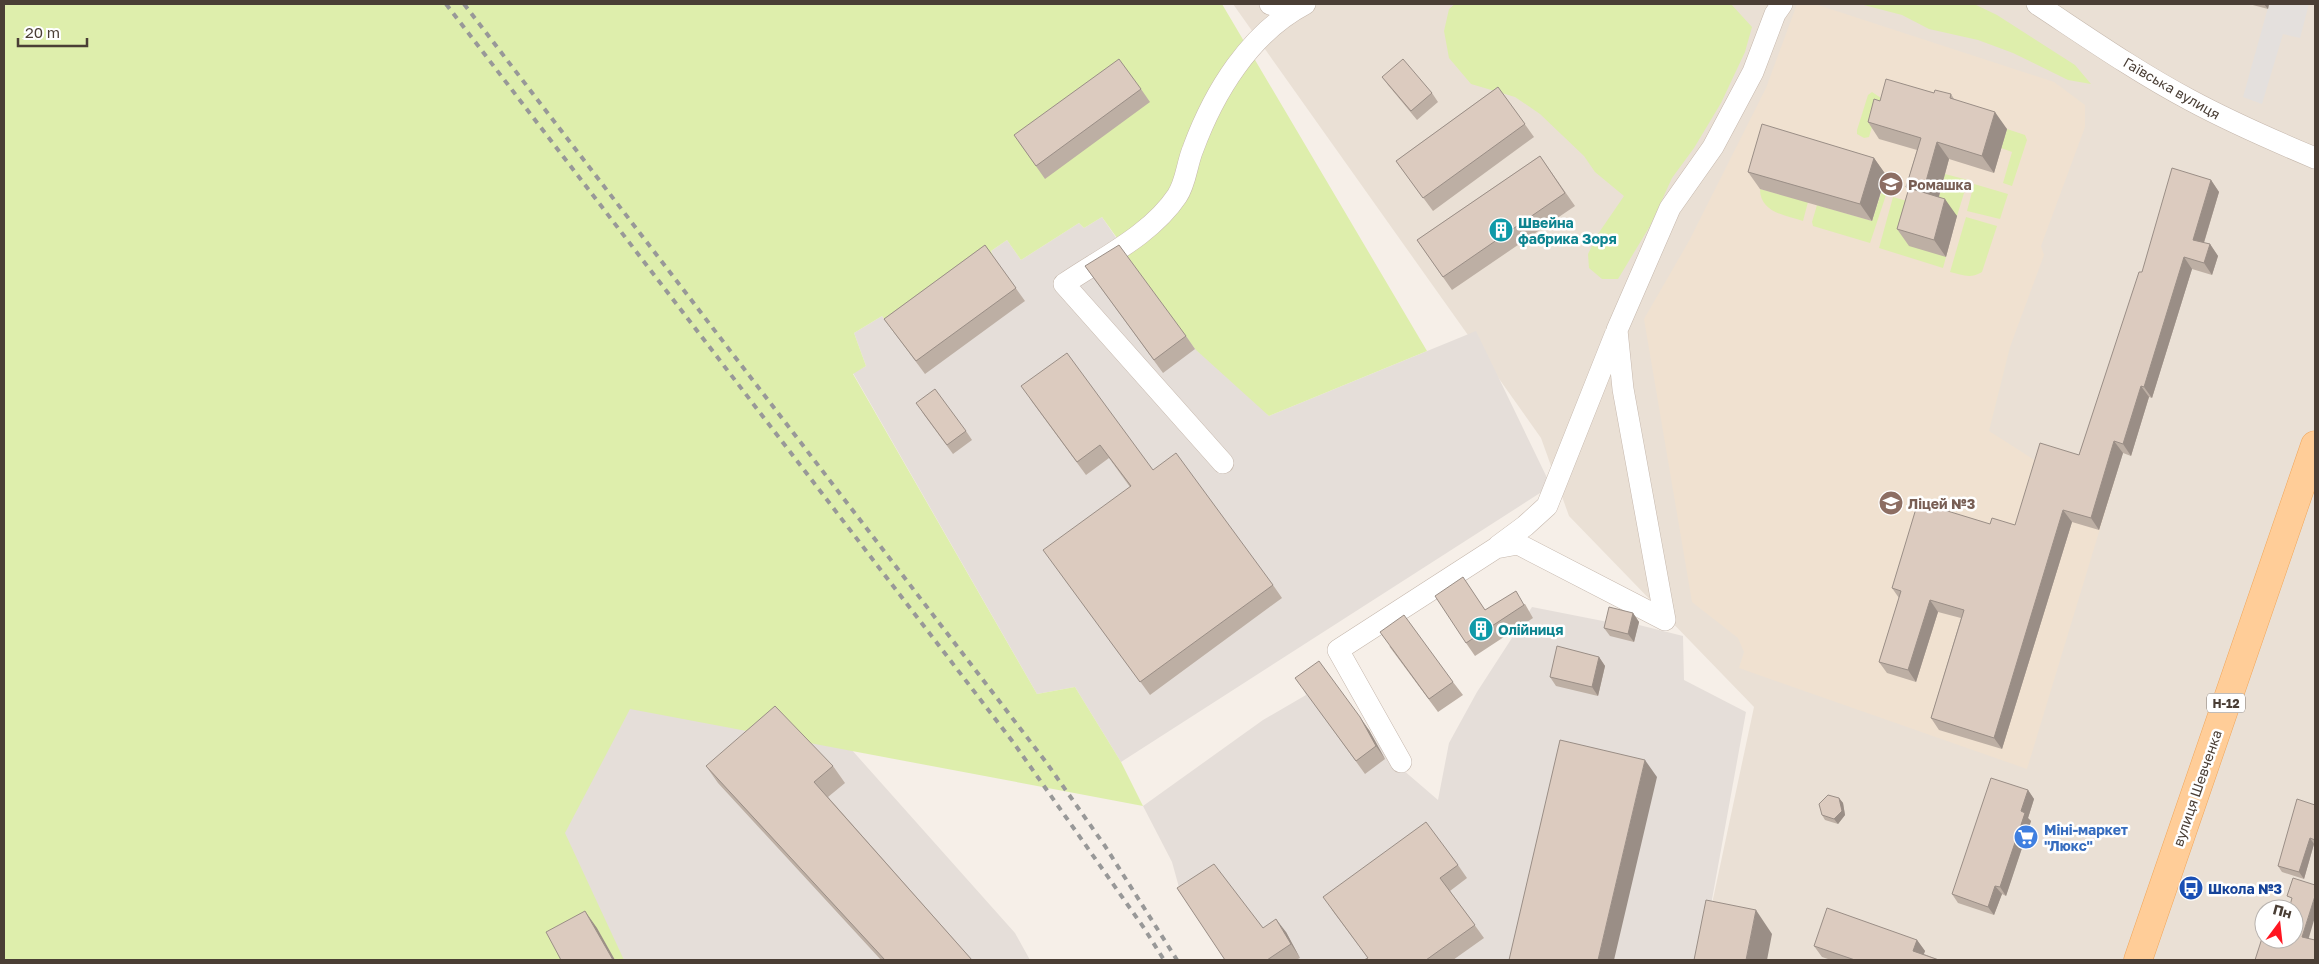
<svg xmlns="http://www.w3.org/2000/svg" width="2319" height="964" viewBox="0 0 2319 964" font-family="'Golos Text',sans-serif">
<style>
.residential{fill:#eae0d5;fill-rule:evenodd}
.industrial{fill:#e5ded9}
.education{fill:#f0e1d0}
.green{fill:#deeeac}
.parking{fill:#e4e0dd}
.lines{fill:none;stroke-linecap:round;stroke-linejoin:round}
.minor-casing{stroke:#c5b7ac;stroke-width:22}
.primary-casing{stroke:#f1a65a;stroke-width:29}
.minor{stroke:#fff;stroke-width:21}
.primary{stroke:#ffcd98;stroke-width:28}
.rail{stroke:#989898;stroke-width:4;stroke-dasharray:6 6;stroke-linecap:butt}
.wall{fill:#bdafa4}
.shaded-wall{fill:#9a8e86}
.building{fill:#dccbbf;stroke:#9a8e86}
.labels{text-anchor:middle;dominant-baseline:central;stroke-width:5;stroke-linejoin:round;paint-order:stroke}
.shield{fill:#fff;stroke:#807872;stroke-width:1}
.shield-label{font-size:12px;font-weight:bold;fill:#4a3e35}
.street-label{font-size:14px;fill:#4a3e35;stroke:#fff}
.education-label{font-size:14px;font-weight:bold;fill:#785e54;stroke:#fff;text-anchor:start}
.culture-label{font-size:14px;font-weight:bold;fill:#0d838f;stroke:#fff;text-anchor:start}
.shop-label{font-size:14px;font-weight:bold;fill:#366cbe;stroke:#fff;text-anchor:start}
.transit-label{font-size:14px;font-weight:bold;fill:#164399;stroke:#fff;text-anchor:start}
</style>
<rect width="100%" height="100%" fill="#f6efe8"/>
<path class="residential" d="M1233,4H2315V960H1700L1754,707L1569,516L1541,438ZM2264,909H2294V939H2264Z"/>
<path class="industrial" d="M1102,217L1117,239L1269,416L1476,331L1551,486L1121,762L1075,687L1037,694L853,373L866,366L854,333L882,316L893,332L994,258L991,251L1007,240L1021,260L1079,223L1084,228Z
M1532,607L1613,623L1639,622V625L1683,636L1684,680L1746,712L1701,960H1226L1180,891L1172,862L1143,806L1263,720L1306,695L1304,691L1328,674L1388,757L1438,800L1449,743L1477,692Z
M727,610L1015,933L1030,960H474L556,665Z"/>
<path class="education" d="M1797,4H1815L2054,82L2085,105V127L2041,246L2044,255L2010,347L1989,431L2036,461L2116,476L2027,769L1739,668L1744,652L1738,638L1692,602L1644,319L1689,241L1766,88Z"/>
<path class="green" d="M4,4H1222L1427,351L1269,416L1195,349L1115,240L1117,238L1102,217L1084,228L1079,223L1021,260L1007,240L991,251L994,258L894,332L882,316L854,333L866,366L853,374L1037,694L1075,687L1121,762L1143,806L630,709L565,833L624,960H4Z
M1455,4H1731L1752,27L1745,52L1721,103L1694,148L1672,178L1650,226L1618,279H1602L1589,268L1588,254L1598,234L1624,196L1595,172L1584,156L1540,114L1515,97L1471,84L1449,58L1444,31L1449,9Z
M1860,4H1974L1997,15L2075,65L2091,84L2068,80L2013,53L1978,40L1929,29L1902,15Z
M1872,92L1881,98L1869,137L1864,138L1857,134V130L1868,95Z
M2007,129L2025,135L2027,140L2012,186L2003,183L2012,152L2001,148Z
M1945,174L1968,180L1957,216L1935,210Z
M1974,184L2008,194L2000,219L1967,211Z
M1760,189L1808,202L1803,221C1784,215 1760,212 1760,189Z
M1881,193L1886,195L1870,243L1813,226L1812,222L1817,205L1872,221Z
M1893,197L1921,205L1946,257L1943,268L1879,248Z
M1966,217L1997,226L1982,272C1971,279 1962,275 1950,272Z"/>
<path class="parking" d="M2269,4H2309L2300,38L2283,34L2262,104L2243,97Z"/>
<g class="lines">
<defs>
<path id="minor" d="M1270,4L1291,11
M2037,4C2087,37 2137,72 2190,100C2231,122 2272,140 2315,158
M1223,463L1064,284C1102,258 1151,235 1177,196C1186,183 1187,163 1193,149C1214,92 1250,33 1305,4
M1498,546L1525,526L1547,506L1615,335
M1401,762L1338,650L1496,548L1518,544L1665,620L1623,389L1617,330L1670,208L1713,147L1753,72L1775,14L1782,4"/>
<path id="primary" d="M2138,960L2315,445"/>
</defs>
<use href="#minor" class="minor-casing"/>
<use href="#primary" class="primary-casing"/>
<use href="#minor" class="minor"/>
<use href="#primary" class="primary"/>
<path class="rail" d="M446,4L1013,742L1144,928L1164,960
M464,4L1046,762L1105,846L1177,960"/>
</g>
<path class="wall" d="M2249,4H2269L2268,9Z
M1382,77L1432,93L1438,102L1417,120L1388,85Z
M1498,87L1534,137L1433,211L1396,161Z
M1141,89L1150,102L1045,179L1014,135Z
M1934,93L1951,94L1954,99L2007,129L1994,173L1949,159L1939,197L1957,216L1946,257L1909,246L1897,229L1908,191L1906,187L1917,150L1879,139L1868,122L1880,101Z
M1540,156L1575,206L1452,290L1417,240Z
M1874,158L1886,175L1872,221L1760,189L1748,172Z
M2211,180L2219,192L2204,243L2210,244L2218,256L2212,275L2192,269L2152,398L2149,397L2131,456L2123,453L2099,530L2072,522L2002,749L1939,730L1931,718L1961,618L1938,612L1916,682L1887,673L1879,662L1899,598L1892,588L1990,524L2015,525L2079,455L2142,272Z
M985,245L1025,301L925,374L884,319Z
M1085,266L1186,336L1195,349L1163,373Z
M1030,399L1153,470L1273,585L1282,598L1150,695L1053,563L1130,487L1109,458L1086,475Z
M922,412L966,431L972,440L953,454Z
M1525,604L1533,618L1475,656L1466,643L1486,610Z
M1633,613L1639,622L1634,642L1610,636L1604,628Z
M1389,646L1453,682L1463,695L1438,712Z
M1599,657L1605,666L1598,696L1556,686L1550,677Z
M1305,691L1369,730L1385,759L1365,774Z
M706,766H833L845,783L828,797L972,960H881L718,783Z
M2028,790L2034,799L2028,818L2031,821L2006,896L2002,894L1994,915L1958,903L1952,894Z
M1839,798L1843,803L1845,815L1838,824L1825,820L1822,815Z
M2315,805V845L2314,844L2304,879L2282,872L2278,866Z
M1458,865L1467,878L1450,891L1484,938L1453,960H1364L1368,958L1332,910Z
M1263,928L1286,932L1300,958L1296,960H1225Z
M1917,940L1925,951L1924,954L1939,960H1831L1822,957L1814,946Z"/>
<path class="shaded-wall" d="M2264,4H2269L2268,9Z
M1995,112L2007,129L1994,173L1982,156Z
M1937,142L1949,159L1935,210L1923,192Z
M1874,158L1886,175L1872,221L1860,204Z
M2211,180L2219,192L2201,252L2193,240Z
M1945,199L1957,216L1946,257L1934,240Z
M2210,244L2218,256L2212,275L2204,263Z
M2184,257L2192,269L2152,398L2144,387Z
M2141,386L2149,397L2131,456L2123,444Z
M2114,441L2123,453L2099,530L2091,518Z
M2063,510L2072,522L2002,749L1994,738Z
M1930,600L1938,612L1916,682L1908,670Z
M1633,613L1639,622L1634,642L1628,634Z
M1599,657L1605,666L1598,696L1592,687Z
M1360,717L1369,730L1385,759L1376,746Z
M1645,760L1657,777L1614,960H1598Z
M2028,790L2034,799L2028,818L2031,821L2006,896L2000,887L2021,811Z
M1839,798L1843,803L1845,815L1838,824L1834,819Z
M2310,838L2314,844L2304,879L2299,872Z
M1995,886L2002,894L1994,915L1988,907Z
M2315,896V917L2307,944L2302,937Z
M1756,910L1772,934L1767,960H1746Z
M585,911L597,928L615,960H613Z
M1276,919L1286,932L1300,958L1291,944Z
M1917,940L1925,951L1921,960L1913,951Z"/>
<path class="building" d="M1119,59L1141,89L1036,166L1014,135Z
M1403,59L1432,93L1411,111L1382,77Z
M1886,79L1934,93L1935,90L1951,94L1950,98L1995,112L1982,156L1937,142L1923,192L1906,187L1921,138L1868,122L1874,99L1880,101Z
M1498,87L1525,124L1423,198L1396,161Z
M1762,124L1874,158L1860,204L1748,172Z
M1540,156L1565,193L1443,277L1417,240Z
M2172,168L2211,180L2193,240L2210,244L2204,263L2184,257L2144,387L2141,386L2123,444L2114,441L2091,518L2063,510L1994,738L1931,718L1964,610L1930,600L1908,670L1879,662L1901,591L1892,588L1918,502L1990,524L1992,518L2015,525L2040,443L2079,455L2139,272H2142Z
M1909,188L1945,199L1934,240L1897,229Z
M985,245L1016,288L916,361L884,319Z
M1119,245L1186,336L1154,360L1085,266Z
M1067,353L1153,470L1176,453L1273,585L1140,682L1043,550L1131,486L1100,445L1077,462L1021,386Z
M935,389L966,431L947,445L916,403Z
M1463,577L1485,610L1516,591L1524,605L1466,643L1435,596Z
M1609,607L1633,613L1628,634L1604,628Z
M1404,615L1453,682L1429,699L1380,632Z
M1557,646L1599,657L1592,687L1550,677Z
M1319,661L1360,717L1376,746L1356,761L1295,678Z
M775,706L833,766L814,782L972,960H885L706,766Z
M1560,740L1645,760L1598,960H1509Z
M1991,778L2028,790L2021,811L2025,813L2000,887L1995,886L1988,907L1952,894Z
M1828,795L1839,798L1842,811L1834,819L1822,815L1819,804Z
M2297,799L2315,805V840L2310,838L2299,872L2278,866Z
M1426,822L1458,865L1440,878L1475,925L1426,960H1364L1368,958L1323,897Z
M1214,864L1263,928L1276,919L1291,944L1267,960H1225L1177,888Z
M2293,878L2315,885V896L2302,937L2315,940V960H2255L2264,932V939H2294V909H2289L2292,898L2287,896Z
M1706,900L1756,910L1746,960H1694Z
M1827,908L1917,940L1913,951L1939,960H1855L1814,946Z
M585,911L613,960H561L546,932Z"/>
<defs>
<symbol id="school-disc" viewBox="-11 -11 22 22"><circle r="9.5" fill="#8d6e63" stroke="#fff"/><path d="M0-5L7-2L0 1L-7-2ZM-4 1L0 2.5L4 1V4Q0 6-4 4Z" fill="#fff"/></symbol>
<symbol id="building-disc" viewBox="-11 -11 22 22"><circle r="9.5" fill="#0f9aa8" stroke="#fff"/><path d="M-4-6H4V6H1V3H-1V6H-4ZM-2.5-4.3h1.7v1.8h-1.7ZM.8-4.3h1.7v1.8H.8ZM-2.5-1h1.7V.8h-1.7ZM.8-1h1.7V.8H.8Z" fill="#fff"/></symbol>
<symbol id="supermarket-disc" viewBox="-11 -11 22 22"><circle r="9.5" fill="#3f7fe0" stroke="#fff"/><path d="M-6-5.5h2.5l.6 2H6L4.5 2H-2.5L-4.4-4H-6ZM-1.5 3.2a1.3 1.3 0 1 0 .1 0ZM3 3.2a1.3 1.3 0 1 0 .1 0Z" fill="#fff"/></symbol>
<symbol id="bus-disc" viewBox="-11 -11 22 22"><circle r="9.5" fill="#1a4fb4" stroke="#fff"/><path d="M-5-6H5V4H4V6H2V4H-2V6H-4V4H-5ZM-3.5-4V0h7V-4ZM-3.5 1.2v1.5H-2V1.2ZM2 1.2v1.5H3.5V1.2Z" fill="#fff"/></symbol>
</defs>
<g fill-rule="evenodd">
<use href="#school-disc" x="1877" y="170" width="28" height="28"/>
<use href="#building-disc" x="1487" y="216" width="28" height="28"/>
<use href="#school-disc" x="1877" y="489" width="28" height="28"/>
<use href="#building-disc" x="1467" y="615" width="28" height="28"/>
<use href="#supermarket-disc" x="2012" y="823" width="28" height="28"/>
<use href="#bus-disc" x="2177" y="874" width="28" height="28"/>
</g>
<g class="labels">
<rect class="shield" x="2207" y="693.5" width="38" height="19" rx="4"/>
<g class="shield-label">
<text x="2226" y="703">Н-12</text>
</g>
<g class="street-label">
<text transform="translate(2172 88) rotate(30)">Гаївська вулиця</text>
<text transform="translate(2197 788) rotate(-71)">вулиця Шевченка</text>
</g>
<g class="education-label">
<text x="1908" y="184">Ромашка</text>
<text x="1908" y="503">Ліцей №3</text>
</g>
<g class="culture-label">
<text x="1518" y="222">Швейна<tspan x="1518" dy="16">фабрика Зоря</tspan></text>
<text x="1498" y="629">Олійниця</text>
</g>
<g class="shop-label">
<text x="2044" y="829">Міні-маркет<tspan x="2044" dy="16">"Люкс"</tspan></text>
</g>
<g class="transit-label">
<text x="2208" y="888">Школа №3</text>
</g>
</g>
<rect width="2319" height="964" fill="none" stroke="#4a3e35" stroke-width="10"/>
<g transform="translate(2279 924) rotate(15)"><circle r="24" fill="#ffffff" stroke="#b7b2ae"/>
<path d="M0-4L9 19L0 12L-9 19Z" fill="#ff1621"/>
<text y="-8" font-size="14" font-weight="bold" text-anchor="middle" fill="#4a3e35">Пн</text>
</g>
<path d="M18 38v8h69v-8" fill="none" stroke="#4a3e35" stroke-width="2.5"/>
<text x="25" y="38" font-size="15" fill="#4a3e35" stroke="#ffffff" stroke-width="4" paint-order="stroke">20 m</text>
</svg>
